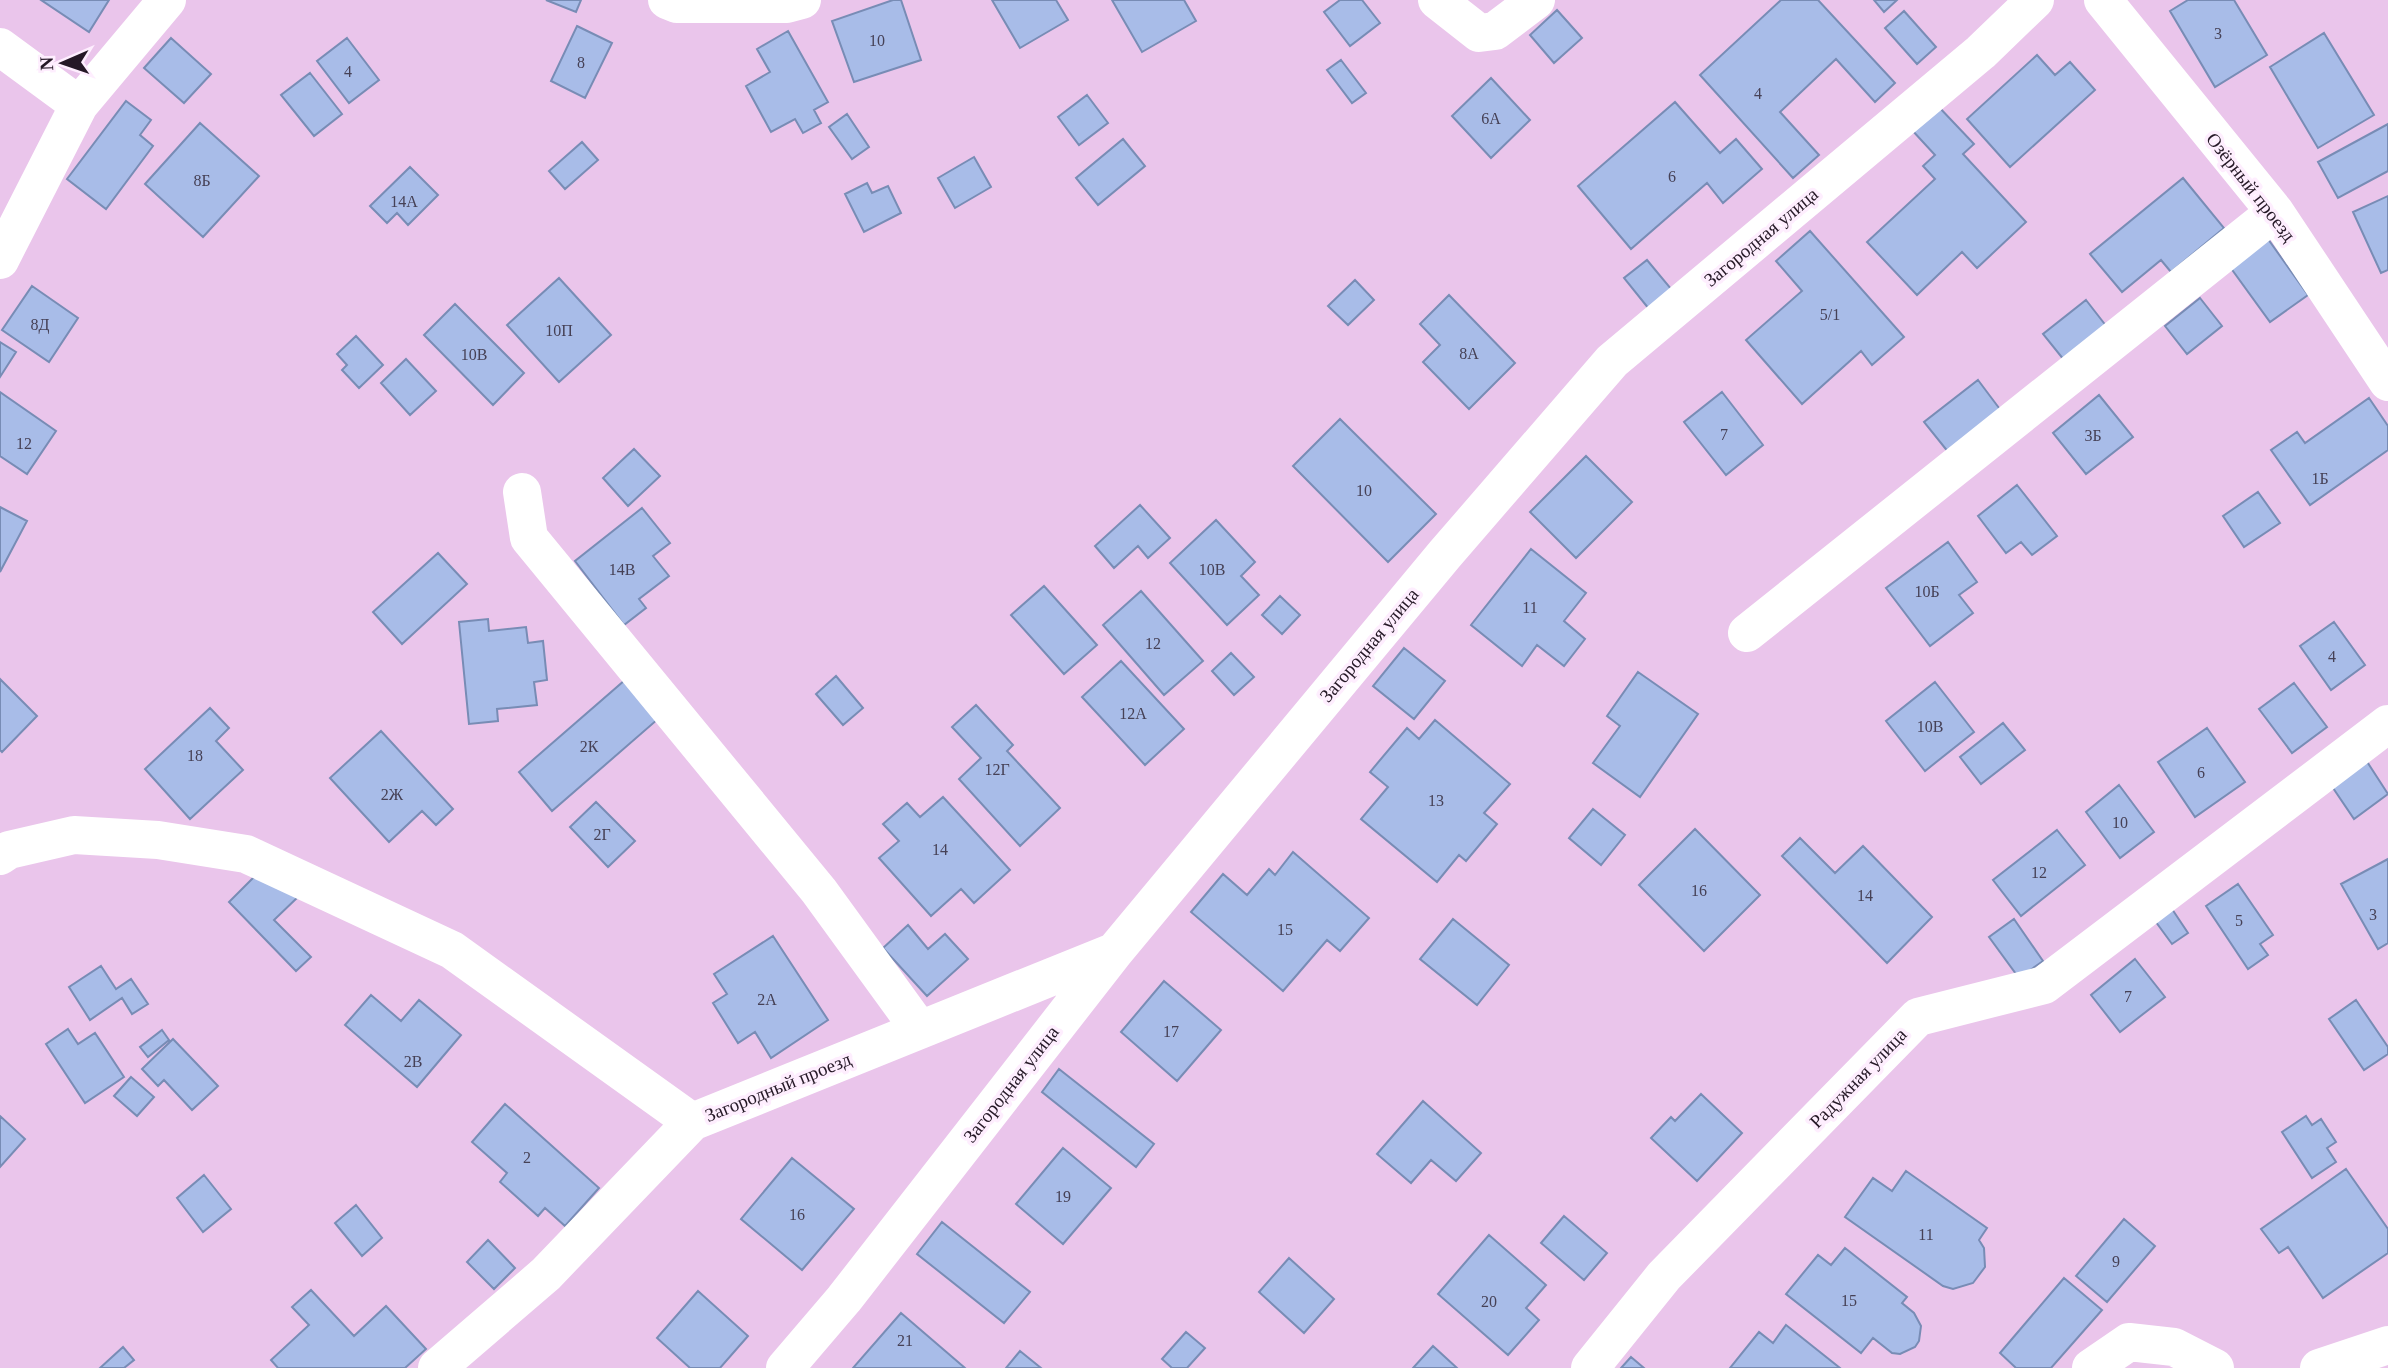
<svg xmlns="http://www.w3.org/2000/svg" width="2388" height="1368" viewBox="0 0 2388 1368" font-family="Georgia,serif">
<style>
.building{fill:#a8bce8;stroke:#788cb5;stroke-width:2}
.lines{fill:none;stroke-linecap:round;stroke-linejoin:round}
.minor{stroke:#fff;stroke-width:38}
.labels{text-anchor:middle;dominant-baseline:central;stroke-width:7;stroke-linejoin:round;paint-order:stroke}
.number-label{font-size:16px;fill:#464156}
.street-label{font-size:19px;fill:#251826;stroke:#feeefe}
</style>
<rect width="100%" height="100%" fill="#eac5eb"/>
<path class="building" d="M41,0H109L89,32Z
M546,0H581L576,12Z
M893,0H901L921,60L854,82L832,21Z
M992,0H1056L1068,20L1020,48Z
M1112,0H1184L1196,21L1142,52Z
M1340,0H1362L1380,23L1350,46L1324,12Z
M1781,0H1818L1895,83L1875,102L1836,59L1780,112L1819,155L1793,178L1700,75Z
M1874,0H1897L1884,12Z
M2188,0H2234L2267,55L2215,87L2170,11Z
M1557,10L1582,38L1554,63L1530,35Z
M1904,11L1936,47L1917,64L1885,28Z
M577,26L612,43L585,98L551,81Z
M788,31L828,102L814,110L821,123L803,133L795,119L771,132L746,86L770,72L757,49Z
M2324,33L2374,115L2318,148L2270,67Z
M171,38L211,74L184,103L144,68Z
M347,38L379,80L349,103L317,61Z
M2037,55L2055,75L2070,62L2095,90L2010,167L1967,119Z
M1341,60L1366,93L1352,103L1327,70Z
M310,73L342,114L314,136L281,95Z
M1491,78L1530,120L1491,158L1452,116Z
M1087,95L1108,123L1079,145L1058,117Z
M126,101L151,120L140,135L153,146L106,209L67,179Z
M1675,102L1720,153L1736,139L1762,169L1723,203L1707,183L1631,249L1578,186Z
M1937,105L1974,144L1963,154L2026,222L1977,268L1962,252L1917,295L1867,242L1935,179L1923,166L1935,155L1911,129Z
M847,114L869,147L852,159L829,127Z
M200,123L259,176L203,237L145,184Z
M2388,124V171L2338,198L2318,162Z
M1123,139L1145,166L1098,205L1076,178Z
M582,142L598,160L565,189L549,171Z
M974,157L991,187L955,208L938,178Z
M410,167L438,195L408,225L397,213L387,223L370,206Z
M2183,178L2224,228L2171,272L2161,260L2122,292L2090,254Z
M867,183L872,193L888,186L901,213L864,232L845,194Z
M2388,196V270L2381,273L2353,212Z
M1810,231L1904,337L1872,365L1861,351L1802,404L1746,340L1802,291L1776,261Z
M2263,232L2308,295L2270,322L2225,260Z
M1647,260L1672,290L1649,309L1624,278Z
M559,278L611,335L559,382L507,325Z
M1355,280L1374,300L1348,325L1328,306Z
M32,286L78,318L49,362L2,330Z
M1449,295L1515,363L1469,409L1423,362L1440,345L1420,324Z
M2200,298L2222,326L2187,354L2165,326Z
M2086,300L2107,327L2064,360L2043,334Z
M455,304L524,373L493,405L424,335Z
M356,336L383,365L359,388L342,370L347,365L337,354Z
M0,342L16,352L0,377Z
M406,359L436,391L410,415L381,383Z
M1978,380L2002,412L1949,453L1924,422Z
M0,392L56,431L27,474L0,456Z
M1722,392L1763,445L1726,475L1684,422Z
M2099,395L2133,437L2086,474L2053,433Z
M2369,398L2388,426V450L2310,505L2271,450L2297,432L2305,443Z
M1340,419L1436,514L1388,562L1293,466Z
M634,449L660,476L628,506L603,478Z
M1586,456L1632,502L1576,558L1530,512Z
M2017,485L2057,536L2032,555L2021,542L2006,553L1978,516Z
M2258,492L2280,523L2244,547L2223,516Z
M1140,505L1170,538L1148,558L1138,546L1114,568L1095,546Z
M0,507L27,521L0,572Z
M642,508L670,543L653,556L669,576L639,599L646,608L624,625L575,561Z
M1216,520L1255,562L1241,576L1259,595L1227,625L1170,563Z
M1948,542L1977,582L1959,595L1973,613L1930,646L1886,588Z
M1531,549L1586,593L1564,621L1585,639L1564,666L1537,645L1522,666L1471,625Z
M438,553L467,584L402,644L373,612Z
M1044,586L1097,645L1064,674L1011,615Z
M1141,591L1203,661L1164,695L1103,625Z
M1280,596L1300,615L1282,634L1262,615Z
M488,619L489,631L526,627L528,643L543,641L547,680L534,682L537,705L497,709L498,721L469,724L459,622Z
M2334,622L2365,665L2331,690L2300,646Z
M1404,648L1445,681L1414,719L1373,686Z
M1231,653L1254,677L1234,695L1212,671Z
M1121,661L1184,729L1145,765L1082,697Z
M1638,672L1698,714L1640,797L1593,763L1620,726L1607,716Z
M836,676L863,708L843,725L816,694Z
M0,679L37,716L2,752L0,750Z
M625,680L658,719L552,811L519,772Z
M1935,682L1974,732L1925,771L1886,721Z
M2294,683L2327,727L2292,753L2259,709Z
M976,705L1013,745L1007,751L1060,808L1020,846L959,779L981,758L952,727Z
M210,708L229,728L216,741L243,770L190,819L145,769Z
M1435,720L1510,784L1484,813L1497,824L1466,861L1459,855L1437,882L1361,819L1388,787L1370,772L1407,728L1419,739Z
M2003,723L2025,750L1981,784L1960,757Z
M2207,728L2245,782L2195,817L2158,762Z
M381,731L453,809L436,825L422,811L389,842L330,778Z
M2364,757L2388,794L2354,819L2329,782Z
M2119,785L2154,832L2120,858L2086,812Z
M943,797L1010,870L974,903L961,889L931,916L879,858L899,841L883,824L907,803L920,817Z
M596,802L635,841L608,867L570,827Z
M1593,809L1625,835L1601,865L1569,838Z
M1695,829L1760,895L1704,951L1639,885Z
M2057,830L2085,865L2021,916L1993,880Z
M1800,838L1835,873L1863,846L1932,917L1887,963L1782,856Z
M1293,852L1369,918L1340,951L1327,940L1283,991L1191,912L1223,874L1247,895L1269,869L1275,875Z
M2388,859V943L2378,949L2341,884Z
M256,875L301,894L274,920L311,957L296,971L229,902Z
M2238,884L2273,935L2260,944L2268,955L2248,969L2206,906Z
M2170,906L2188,933L2172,944L2153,918Z
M1453,919L1509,965L1477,1005L1420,959Z
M2014,919L2043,961L2019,978L1989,937Z
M908,925L928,949L945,934L968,959L927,996L883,948Z
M773,936L828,1020L771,1058L755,1032L738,1043L713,1003L727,994L714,974Z
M2135,959L2165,997L2120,1032L2091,995Z
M101,966L116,989L131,979L148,1004L132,1014L122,998L90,1020L69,987Z
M1164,981L1221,1030L1177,1081L1121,1032Z
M371,995L401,1021L419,1000L461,1035L417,1087L345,1025Z
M2356,1000L2388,1047V1054L2364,1070L2329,1019Z
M68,1029L78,1044L95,1033L124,1077L85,1103L46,1044Z
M162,1030L169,1040L148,1057L140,1047Z
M173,1039L218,1086L192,1110L164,1080L158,1086L142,1069Z
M1059,1069L1154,1144L1136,1167L1042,1092Z
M131,1077L154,1097L137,1116L114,1096Z
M1701,1094L1742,1133L1697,1181L1651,1138L1671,1117L1675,1121Z
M1423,1101L1481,1153L1456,1181L1431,1160L1411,1183L1377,1154Z
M505,1104L599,1188L565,1226L545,1208L538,1216L500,1182L507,1173L472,1142Z
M0,1116L25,1139L0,1167Z
M2306,1116L2312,1125L2321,1119L2336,1142L2327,1148L2336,1162L2312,1178L2282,1132Z
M1063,1148L1111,1188L1063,1244L1016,1204Z
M792,1158L854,1209L802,1270L741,1219Z
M2346,1169L2388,1229V1253L2323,1298L2288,1247L2279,1253L2261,1229Z
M1906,1171L1987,1228L1979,1240L1984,1248L1985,1267L1973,1283L1953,1289L1943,1286L1845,1217L1873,1178L1892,1191Z
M204,1175L231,1209L203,1232L177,1198Z
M356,1205L382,1238L362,1256L335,1223Z
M1564,1216L1607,1253L1584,1280L1541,1243Z
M2124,1219L2155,1246L2107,1302L2076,1276Z
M942,1222L1030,1292L1004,1323L917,1254Z
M1489,1235L1546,1285L1526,1308L1539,1320L1508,1355L1438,1294Z
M488,1240L515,1268L494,1289L467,1262Z
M1845,1248L1907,1297L1902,1303L1914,1313L1921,1326L1919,1341L1915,1347L1900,1354L1892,1353L1873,1338L1861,1353L1786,1294L1818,1255L1831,1265Z
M1289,1258L1334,1299L1304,1333L1259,1292Z
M2064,1278L2102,1310L2051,1368H2016L2000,1353Z
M311,1290L354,1336L386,1306L426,1349L405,1368H278L271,1360L309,1325L292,1307Z
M698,1291L748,1336L720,1368H690L657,1338Z
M901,1313L965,1368H853Z
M1786,1325L1840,1368H1730L1759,1332L1773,1343Z
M1186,1332L1205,1348L1187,1368H1172L1162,1359Z
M1433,1346L1457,1368H1413Z
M123,1347L134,1360L124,1368H100Z
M1020,1351L1041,1368H1006Z
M1631,1357L1644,1368H1621Z"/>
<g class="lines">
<path class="minor" d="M667,0L677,4H787L802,0
M1437,0L1479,33L1495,31L1536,0
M2103,0L2275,212L2388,382
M0,47L79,105
M0,260L79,105L167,0
M522,492L529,538L819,891L920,1030
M1747,633L2275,212
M0,856L9,850L74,835L158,840L246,854L452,950L692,1122
M437,1368L546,1274L692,1122L1113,952
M785,1368L844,1299L1115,951L1445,554L1612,361L1981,52L2035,0
M1590,1368L1664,1276L1918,1017L2044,985L2388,724
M2091,1368L2129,1342L2174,1347L2215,1368
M2319,1368L2388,1345"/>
</g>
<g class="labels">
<g class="number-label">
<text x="2218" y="33">3</text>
<text x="877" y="40">10</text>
<text x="581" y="62">8</text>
<text x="348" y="71">4</text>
<text x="1758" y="93">4</text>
<text x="1491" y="118">6А</text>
<text x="1672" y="176">6</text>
<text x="202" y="180">8Б</text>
<text x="404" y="201">14А</text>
<text x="1830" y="314">5/1</text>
<text x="40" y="324">8Д</text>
<text x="559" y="330">10П</text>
<text x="1469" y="353">8А</text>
<text x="474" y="354">10В</text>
<text x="1724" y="434">7</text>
<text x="2093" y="435">3Б</text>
<text x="24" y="443">12</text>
<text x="2320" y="478">1Б</text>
<text x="1364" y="490">10</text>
<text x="622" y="569">14В</text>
<text x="1212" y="569">10В</text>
<text x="1927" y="591">10Б</text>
<text x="1530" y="607">11</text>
<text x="1153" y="643">12</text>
<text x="2332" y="656">4</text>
<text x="1133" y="713">12А</text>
<text x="1930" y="726">10В</text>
<text x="589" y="746">2К</text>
<text x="195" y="755">18</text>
<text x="997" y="769">12Г</text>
<text x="2201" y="772">6</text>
<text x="392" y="794">2Ж</text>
<text x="1436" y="800">13</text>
<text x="2120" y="822">10</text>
<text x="602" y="834">2Г</text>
<text x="940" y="849">14</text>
<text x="2039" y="872">12</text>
<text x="1699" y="890">16</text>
<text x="1865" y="895">14</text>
<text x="2373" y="914">3</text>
<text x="2239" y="920">5</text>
<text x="1285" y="929">15</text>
<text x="2128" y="996">7</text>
<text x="767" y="999">2А</text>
<text x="1171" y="1031">17</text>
<text x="413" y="1061">2В</text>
<text x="527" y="1157">2</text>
<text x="1063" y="1196">19</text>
<text x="797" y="1214">16</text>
<text x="1926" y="1234">11</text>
<text x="2116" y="1261">9</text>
<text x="1849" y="1300">15</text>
<text x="1489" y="1301">20</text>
<text x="905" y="1340">21</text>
</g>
<g class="street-label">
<text transform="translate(2251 187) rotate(52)">Озёрный проезд</text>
<text transform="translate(1761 237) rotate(-40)">Загородная улица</text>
<text transform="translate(1369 645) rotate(-50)">Загородная улица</text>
<text transform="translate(1858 1078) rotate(-46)">Радужная улица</text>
<text transform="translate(1011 1084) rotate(-52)">Загородная улица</text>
<text transform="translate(778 1087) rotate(-22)">Загородный проезд</text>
</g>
</g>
<g transform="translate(63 63) rotate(268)" stroke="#feeefe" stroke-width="5" paint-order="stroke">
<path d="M0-5L12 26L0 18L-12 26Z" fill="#251826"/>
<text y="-10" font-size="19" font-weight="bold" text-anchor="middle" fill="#251826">N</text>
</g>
</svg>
